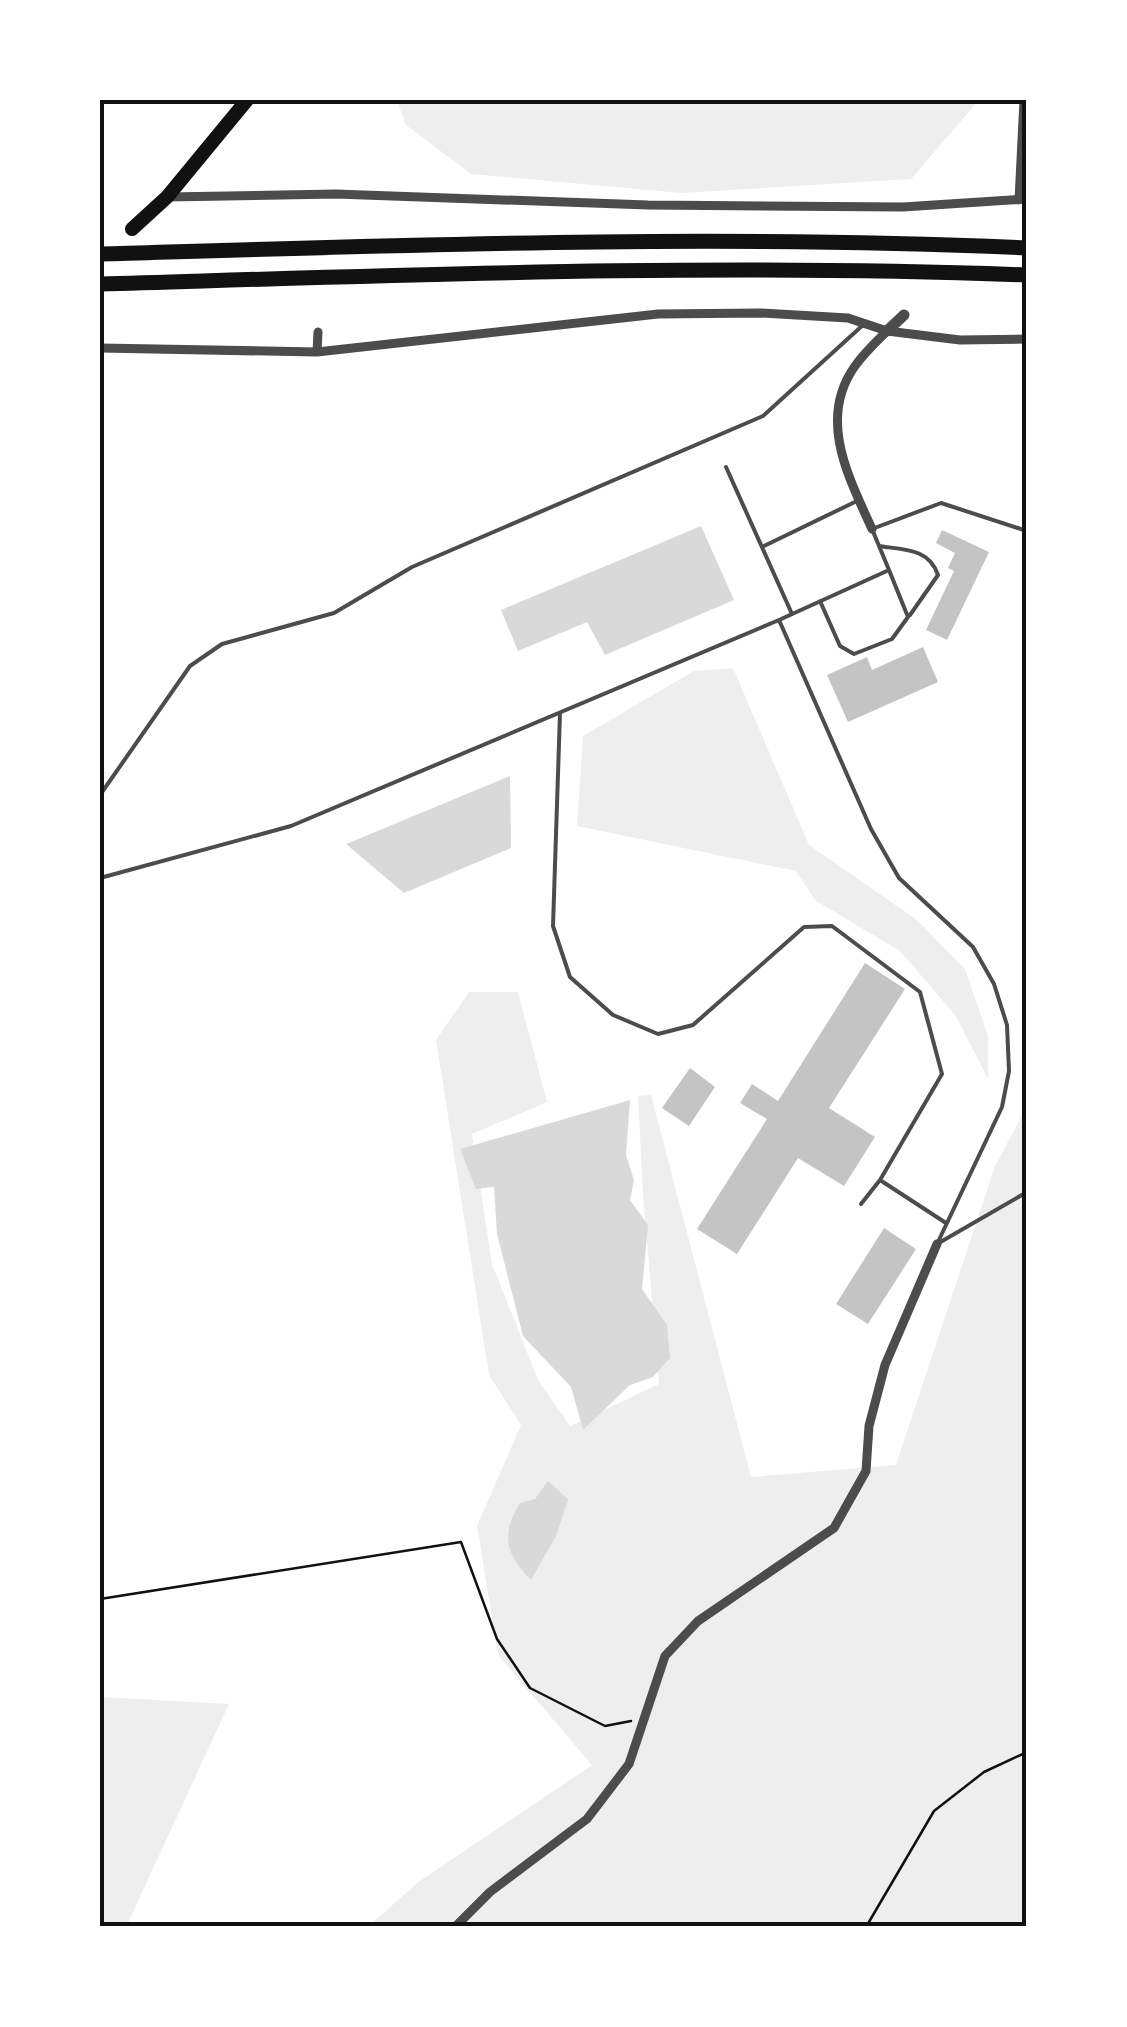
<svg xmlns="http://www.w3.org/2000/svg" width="1127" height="2027" viewBox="0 0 1127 2027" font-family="Ubuntu,sans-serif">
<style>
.green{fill:#eee}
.water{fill:#d9d9d9}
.building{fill:#c4c4c4}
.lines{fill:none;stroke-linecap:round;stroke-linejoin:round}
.path{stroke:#111;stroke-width:2.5}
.service{stroke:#4c4c4c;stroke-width:4}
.minor{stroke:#4c4c4c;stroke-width:9}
.tertiary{stroke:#4c4c4c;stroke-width:11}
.primary{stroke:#111;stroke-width:14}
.motorway{stroke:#111;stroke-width:15}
.neatline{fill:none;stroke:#111;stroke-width:4}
</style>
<rect width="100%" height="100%" fill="#fff"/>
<path class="green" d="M397,100H979L911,179L681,193L471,174L406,125Z
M733,668L809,845L917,920L965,969L988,1036V1079L956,1016L900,951L815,900L796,871L577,826L583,736L694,671Z
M469,992H518L547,1102L472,1134L492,1264L538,1380L570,1426L659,1384L643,1194L638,1096L651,1095L751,1477L896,1465L995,1166L1027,1106V1927H368L417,1883L592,1765L498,1655L477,1526L521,1425L489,1375L436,1040Z
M100,1697L229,1704L126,1927H100Z"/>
<path class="water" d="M701,526L734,600L605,655L587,622L518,651L501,610Z
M510,776L511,848L404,893L346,844Z
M630,1100L626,1155L634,1180L630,1200L648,1225L642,1289L667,1325L670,1358L653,1377L630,1385L583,1430L571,1387L523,1336L497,1234L494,1187L476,1189L460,1149Z
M548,1481L568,1499L556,1536L531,1580C506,1554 500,1536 520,1503L535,1499Z"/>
<path class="building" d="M942,530L989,552L947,640L926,630L954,571L948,568L955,553L936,543Z
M923,647L938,682L848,722L827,675L867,657L872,670Z
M865,963L905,989L829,1108L875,1137L844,1186L798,1158L737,1254L697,1229L767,1119L740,1103L752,1084L778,1101Z
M690,1068L715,1087L689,1126L662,1108Z
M884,1228L916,1249L868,1324L836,1304Z"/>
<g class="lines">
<path class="path" d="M100,1599L461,1542L497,1639L530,1688L605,1726L631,1721
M866,1927L934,1811L984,1772L1027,1752"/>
<path class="service" d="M726,467L792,614
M764,546L859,500
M879,546C904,550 929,548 938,575L910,615
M820,601L840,646L854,654L892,639L908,617L889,570
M779,620L871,829L899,878L973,947L994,984L1007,1025L1009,1071L1002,1107L937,1244
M560,713L553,926L570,977L613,1015L658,1034L693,1025L804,927L832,926L920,992L942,1074L880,1180L861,1204
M100,795L190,666L222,644L334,613L412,567L763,416L863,325
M100,878L291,826L779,620L889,570L872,529L941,503L1027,531
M880,1180L946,1223
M937,1244L1027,1192"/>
<path class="minor" d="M167,197L336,194L648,205L903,207L1027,199
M1019,200L1024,100
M100,348L317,352L658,314L760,313L848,318L887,331L960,340L1027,339
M317,352L318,332
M872,529C849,478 817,419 855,366C864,353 876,342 887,331
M455,1927L490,1892L587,1819L629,1764L665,1656L698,1621L834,1528L866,1471L869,1426L885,1365L937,1244"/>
<path class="tertiary" d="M887,331L904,315"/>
<path class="primary" d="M132,229L167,197L247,100"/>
<path class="motorway" d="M100,254C409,245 718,234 1027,248
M100,284C409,275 718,263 1027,275"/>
</g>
<rect width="1127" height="2027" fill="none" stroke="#ffffff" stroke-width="205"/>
<rect x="102" y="102" width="922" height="1822" class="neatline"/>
</svg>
